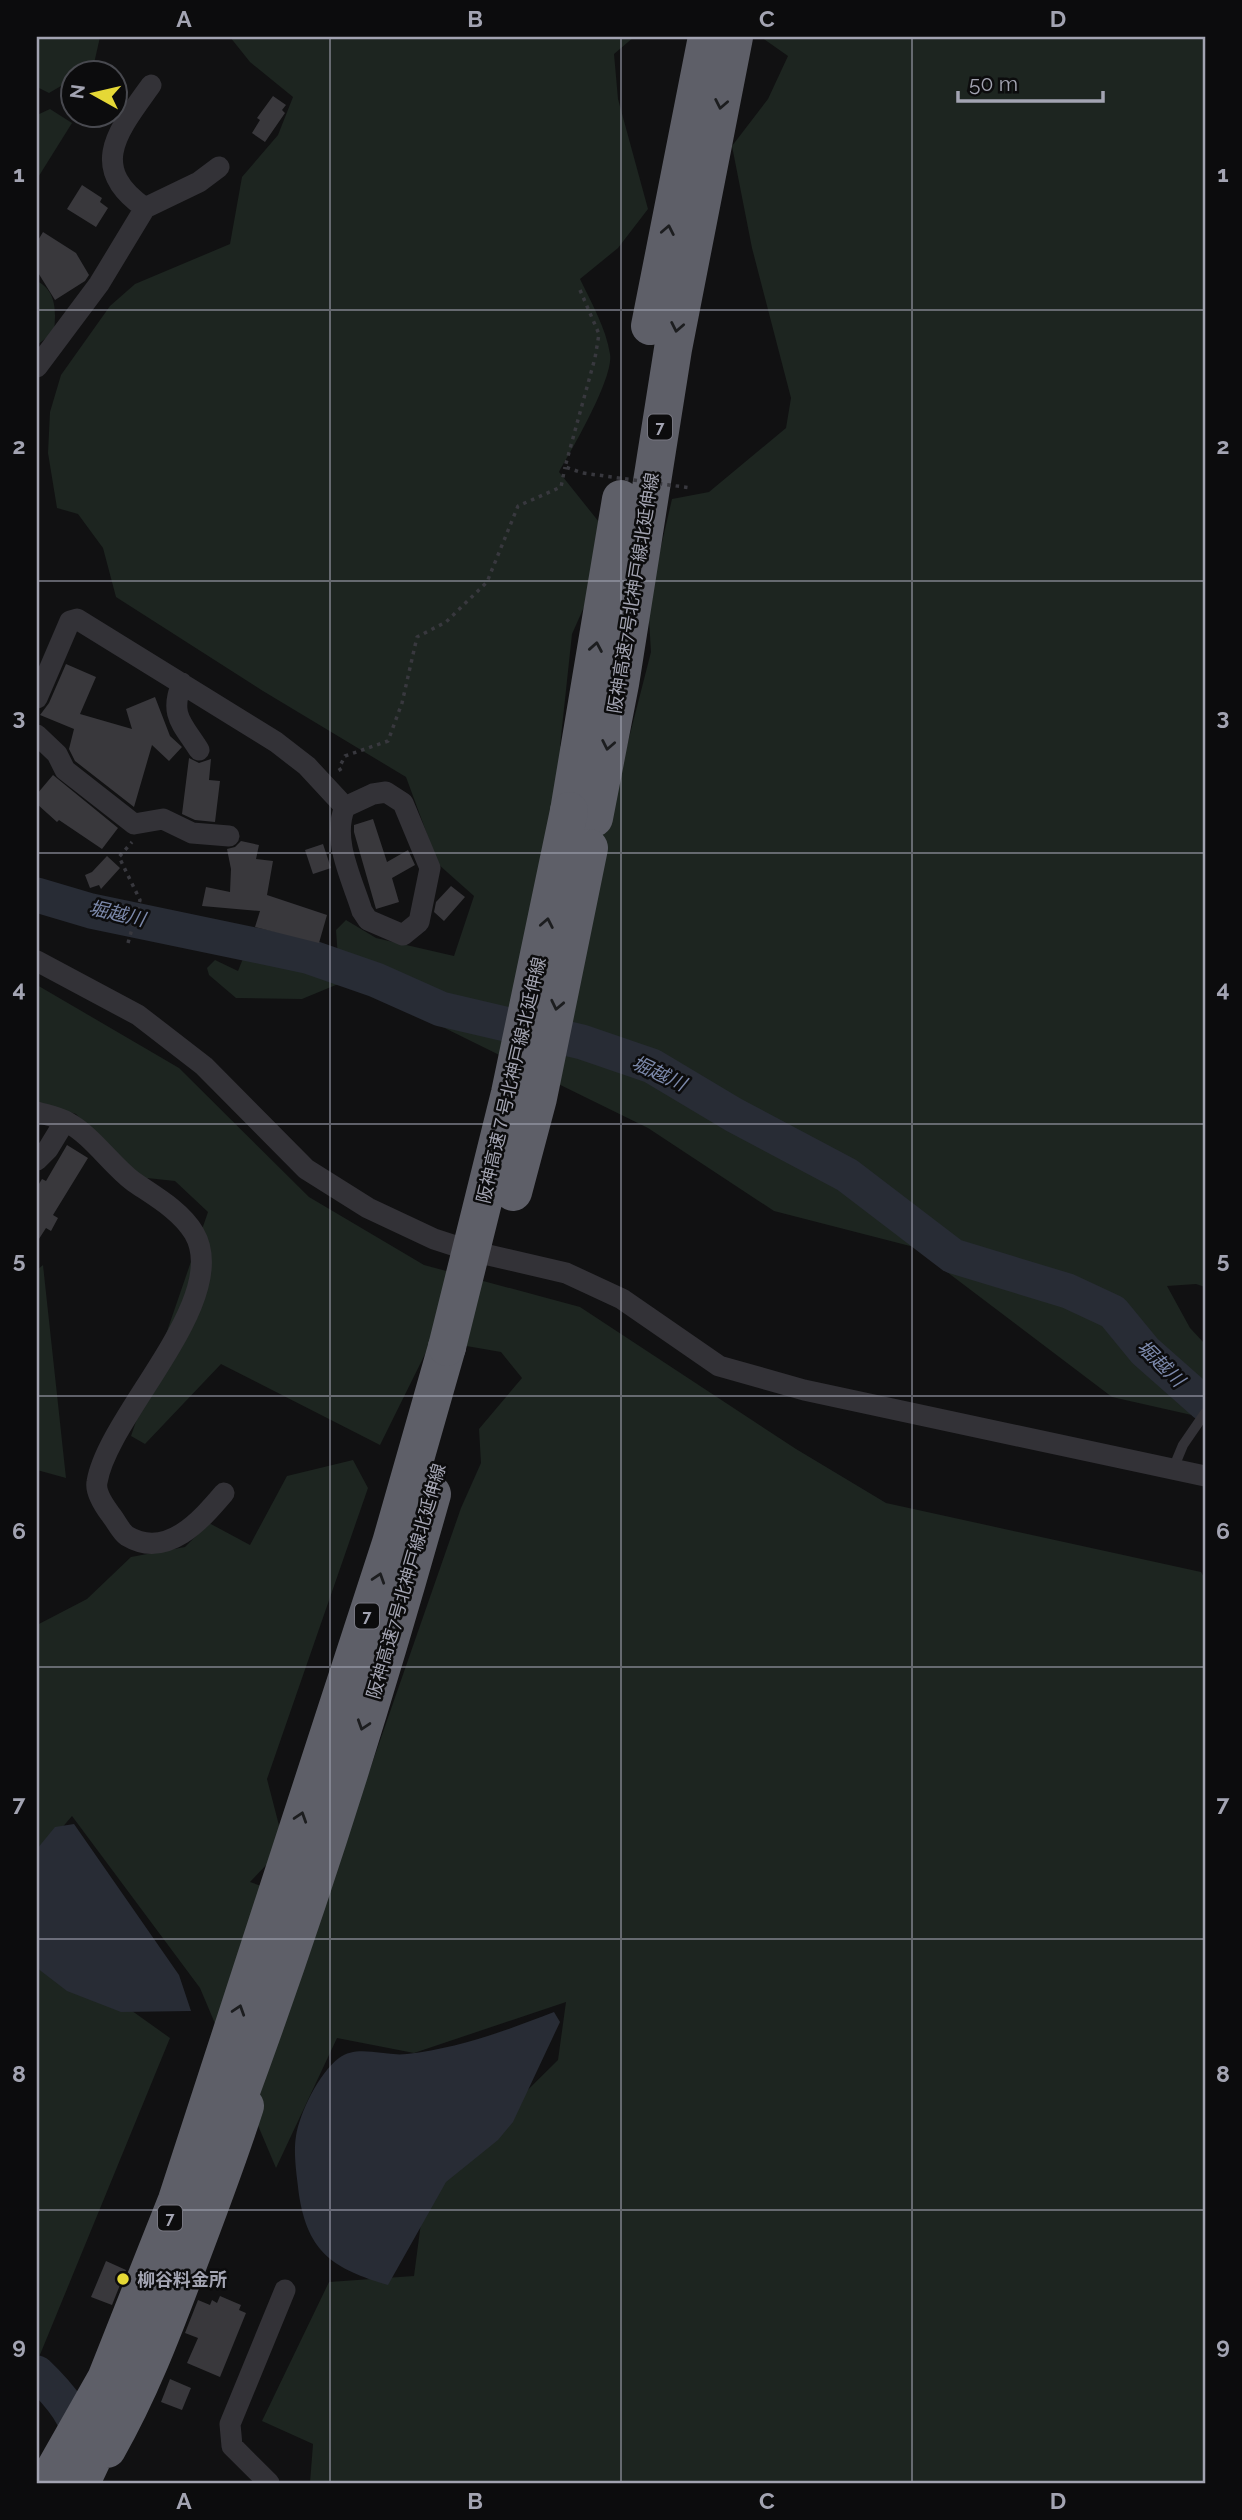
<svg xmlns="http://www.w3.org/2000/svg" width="1242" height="2520" viewBox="0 0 1242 2520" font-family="Raleway,'Noto Sans JP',sans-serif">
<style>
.green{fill:#1d2520}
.water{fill:#282c35}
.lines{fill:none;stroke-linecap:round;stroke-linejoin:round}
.river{stroke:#282c35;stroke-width:35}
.building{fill:#39383c}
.path{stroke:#38383e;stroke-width:3.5;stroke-dasharray:3.5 5;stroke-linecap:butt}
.service{stroke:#333237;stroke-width:10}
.minor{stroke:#333237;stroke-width:21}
.motorway{stroke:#5e5f68;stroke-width:38}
.path-bridge{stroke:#38383e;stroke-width:3.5;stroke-dasharray:3.5 5;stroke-linecap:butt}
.motorway-bridge{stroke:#5e5f68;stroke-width:38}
.oneway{stroke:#1c1d1f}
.grid{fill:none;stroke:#a3a4b2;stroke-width:2;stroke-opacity:0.55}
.poi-dot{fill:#e5d836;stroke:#0c0c0d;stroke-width:2.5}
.labels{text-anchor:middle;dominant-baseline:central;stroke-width:5;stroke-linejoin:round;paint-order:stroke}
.shield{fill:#0c0c0d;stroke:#767680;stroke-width:2}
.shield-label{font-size:16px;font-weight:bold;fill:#a3a4b2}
.street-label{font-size:18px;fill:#a3a4b2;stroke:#0c0c0d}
.poi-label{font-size:18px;font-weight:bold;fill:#a3a4b2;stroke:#0c0c0d;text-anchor:start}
.water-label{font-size:19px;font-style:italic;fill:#7c89ab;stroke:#0c0c0d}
.neatline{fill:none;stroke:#a3a4b2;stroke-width:2.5}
.grid-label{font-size:23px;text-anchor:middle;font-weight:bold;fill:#a3a4b2}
</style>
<rect width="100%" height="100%" fill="#111112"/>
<path class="green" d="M37,37H100L93,68L83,73L74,74L73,79L49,93L37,87Z
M230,37H634L614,54L618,99L648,209L618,248L580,279C591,302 606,328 610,354C614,378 572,449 559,472L599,522L592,589L572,634L560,746L618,781L651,652L648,603L672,499L709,492L786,428L791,398L752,248L732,146L768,99L788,56L761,37H1205V1287L1196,1284L1167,1286L1190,1328L1205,1344V1418L1112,1397L914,1247L774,1211L648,1128L406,1009L343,982L302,999L236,998L209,975L207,968L215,960L238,971L246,951L338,958L336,930L346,920L376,938L454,956L474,896L438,864L406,777L263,691L116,597L103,548L78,514L57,508L48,453L50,412L61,375L110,306L135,284L230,244L242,177L278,135L293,97L250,62Z
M50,109L72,123L37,179V115Z
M37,281C57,291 56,312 54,332L37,345Z
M37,985L179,1068L309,1197L424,1265L580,1307L796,1449L886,1503L1201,1572L1205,1579V2483H310L313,2444L262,2421L329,2282L414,2276L425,2192L558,2060L566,2002L414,2053L337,2038L276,2168L200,1988L72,1816L37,1857V1625L87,1599L131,1557L185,1547L209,1523L250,1545L287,1476L353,1460L368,1488L267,1779L282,1837L271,1860L250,1882L270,1889L328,1890L461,1508L481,1463L479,1429L522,1378L501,1352L432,1340L380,1445L221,1364L145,1444L131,1436L208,1212L175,1181L138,1177L76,1114L37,1103Z
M43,1265L66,1478L37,1470V1270Z
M37,1943L170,2038L37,2362Z"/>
<path class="water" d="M74,1824L179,1975L191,2011L121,2012L67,1991L37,1968V1849L55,1827Z
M554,2012L560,2022L513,2122L498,2140L446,2182L388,2285C334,2269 308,2253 299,2195C297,2177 293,2154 296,2136C300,2112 319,2073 339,2058C358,2044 385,2057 407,2054C459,2048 505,2031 554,2012Z"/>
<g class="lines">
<path class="river" d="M37,895L91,911L307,956L376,980L441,1009L582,1042L652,1066L734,1115L847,1175L953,1256L1068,1291L1113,1312L1145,1351L1205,1404
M37,2373C59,2394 82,2420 83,2452"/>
</g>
<path class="building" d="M273,96L286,105L282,110L285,113L265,142L252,133L260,120L257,118Z
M82,185L102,198L100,202L108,208L96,227L67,209Z
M43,232L76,253L89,275L85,281L55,300L37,271V242Z
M66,664L96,677L80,714L132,729L126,709L155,697L170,736L182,747L169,761L152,745L134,807L75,761L69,749L74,729L40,715L49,703Z
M189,758L199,763L211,759L209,780L220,781L215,822L195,820L182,814Z
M53,775L118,828L102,849L59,820L57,822L37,804V794Z
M373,819L387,862L408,850L415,865L392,878L399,902L376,909L354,832V825Z
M241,841L259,845L256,859L273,861L267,895L327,915L319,943L255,927L260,911L202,906L206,887L230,892L231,869L227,849L235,847Z
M323,844L331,868L313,874L305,850Z
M107,856L120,868L101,889L99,885L90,888L85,875L92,872Z
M451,886L465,897L444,921L434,912L436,902Z
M67,1145L88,1158L53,1215L58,1218L51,1231L46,1228L37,1242V1187L42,1179L46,1181Z
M106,2261L126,2270L112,2305L91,2297Z
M220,2296L241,2305L239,2310L246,2313L220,2377L187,2363L198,2338L185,2333L198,2300L210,2305L212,2300L217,2303Z
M170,2379L191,2388L182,2410L161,2402Z"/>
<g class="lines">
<path class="path" d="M580,290L599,334L595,358L565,467L583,473
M341,771L339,768L345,756L388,741L402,703L417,637L446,622L487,582L518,506L561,487L565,467
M128,943L140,900L119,857L132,842"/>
<path class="service" d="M1173,1469L1183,1445L1205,1413"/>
<path class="minor" d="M145,208L199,182L219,167
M37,367L99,284L145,208C86,167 119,130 151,85
M182,683C169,715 182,723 199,750
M37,698L70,621L77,619L276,742L307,766L345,807
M37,735L57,754L65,770L134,824L163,819L192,833L229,836
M386,792L403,803L430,868L419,922L403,935L368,920L362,911C352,879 331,839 345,807L373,794Z
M37,961L138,1015L204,1066L306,1169L368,1208L434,1239L471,1251L566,1273L622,1299L719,1366L804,1390L1205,1476
M37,1112C47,1115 58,1117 67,1122C93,1136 111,1165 134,1182C156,1197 181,1211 194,1233C233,1299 108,1415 97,1482C95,1492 105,1507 111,1515C116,1521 121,1532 127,1536C167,1560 201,1520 224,1493
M37,1160L48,1149L65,1121
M269,2483L232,2446L230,2424L285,2290"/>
<path class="motorway" d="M650,326L707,37
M569,811L621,499
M594,818L620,684L673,349L734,37
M227,2129C305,1921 372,1708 432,1494
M107,2449C139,2393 162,2333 185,2272C206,2217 227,2162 245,2106
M47,2483L106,2379L177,2200L391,1543L447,1347
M81,2483L111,2419"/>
<path class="path-bridge" d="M583,473L691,488"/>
<path class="motorway-bridge" d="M513,1192L538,1098L589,848
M447,1347L510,1093L569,811"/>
</g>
<defs><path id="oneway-chevron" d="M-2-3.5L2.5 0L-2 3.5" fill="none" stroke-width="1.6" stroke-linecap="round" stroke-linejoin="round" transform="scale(1.75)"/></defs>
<g class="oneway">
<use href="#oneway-chevron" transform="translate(721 104) rotate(101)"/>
<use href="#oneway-chevron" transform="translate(668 230) rotate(-79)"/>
<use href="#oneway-chevron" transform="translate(677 327) rotate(101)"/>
<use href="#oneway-chevron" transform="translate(596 647) rotate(-80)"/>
<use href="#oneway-chevron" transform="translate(608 745) rotate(101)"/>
<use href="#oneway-chevron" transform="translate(547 923) rotate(-79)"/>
<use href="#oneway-chevron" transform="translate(557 1005) rotate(102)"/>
<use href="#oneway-chevron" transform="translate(379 1578) rotate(-72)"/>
<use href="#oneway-chevron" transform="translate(363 1725) rotate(108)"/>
<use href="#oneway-chevron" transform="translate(301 1817) rotate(-72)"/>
<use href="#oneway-chevron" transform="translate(239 2010) rotate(-72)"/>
</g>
<path class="grid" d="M330,37V2483M621,37V2483M912,37V2483M37,310H1205M37,581H1205M37,853H1205M37,1124H1205M37,1396H1205M37,1667H1205M37,1939H1205M37,2210H1205"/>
<circle class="poi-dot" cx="123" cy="2279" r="7"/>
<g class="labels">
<g class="shield">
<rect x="648" y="414.5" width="24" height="25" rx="5"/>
<rect x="355" y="1603.5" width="24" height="25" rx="5"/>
<rect x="158" y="2205.5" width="24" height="25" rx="5"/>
</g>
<g class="shield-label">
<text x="660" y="427">7</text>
<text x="367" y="1616">7</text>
<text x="170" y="2218">7</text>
</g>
<g class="street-label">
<text transform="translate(633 593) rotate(-81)">阪神高速7号北神戸線北延伸線</text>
<text transform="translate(511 1080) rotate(-77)">阪神高速７号北神戸線北延伸線</text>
<text transform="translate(406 1581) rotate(-74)">阪神高速7号北神戸線北延伸線</text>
</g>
<g class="poi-label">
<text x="137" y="2279">柳谷料金所</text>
</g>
<g class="water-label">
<text transform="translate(117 913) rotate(13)">堀越川</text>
<text transform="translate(659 1073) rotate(25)">堀越川</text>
<text transform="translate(1161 1363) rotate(44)">堀越川</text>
</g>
</g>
<rect width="1242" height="2520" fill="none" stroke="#0c0c0d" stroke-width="77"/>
<g transform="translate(94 94) rotate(278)"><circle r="33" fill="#0c0c0d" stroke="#48494f" stroke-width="2"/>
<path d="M0-5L12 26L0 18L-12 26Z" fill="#e5d836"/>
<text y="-10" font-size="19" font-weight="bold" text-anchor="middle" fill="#a3a4b2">N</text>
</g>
<path d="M958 91v10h145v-10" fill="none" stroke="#a3a4b2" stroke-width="3.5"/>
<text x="969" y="91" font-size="21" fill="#a3a4b2" stroke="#0c0c0d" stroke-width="5" paint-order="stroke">50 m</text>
<rect x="38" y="38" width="1166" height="2444" class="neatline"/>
<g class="grid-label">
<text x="184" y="27">A</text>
<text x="475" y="27">B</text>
<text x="767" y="27">C</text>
<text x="1058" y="27">D</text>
<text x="19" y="182">1</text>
<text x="1223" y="182">1</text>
<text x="19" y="454">2</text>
<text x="1223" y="454">2</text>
<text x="19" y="725">3</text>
<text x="1223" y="725">3</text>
<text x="19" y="997">4</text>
<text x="1223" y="997">4</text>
<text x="19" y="1268">5</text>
<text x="1223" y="1268">5</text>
<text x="19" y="1539">6</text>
<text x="1223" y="1539">6</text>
<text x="19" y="1811">7</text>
<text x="1223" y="1811">7</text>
<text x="19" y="2082">8</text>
<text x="1223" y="2082">8</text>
<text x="19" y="2354">9</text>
<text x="1223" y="2354">9</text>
<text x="184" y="2509">A</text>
<text x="475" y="2509">B</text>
<text x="767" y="2509">C</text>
<text x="1058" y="2509">D</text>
</g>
</svg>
